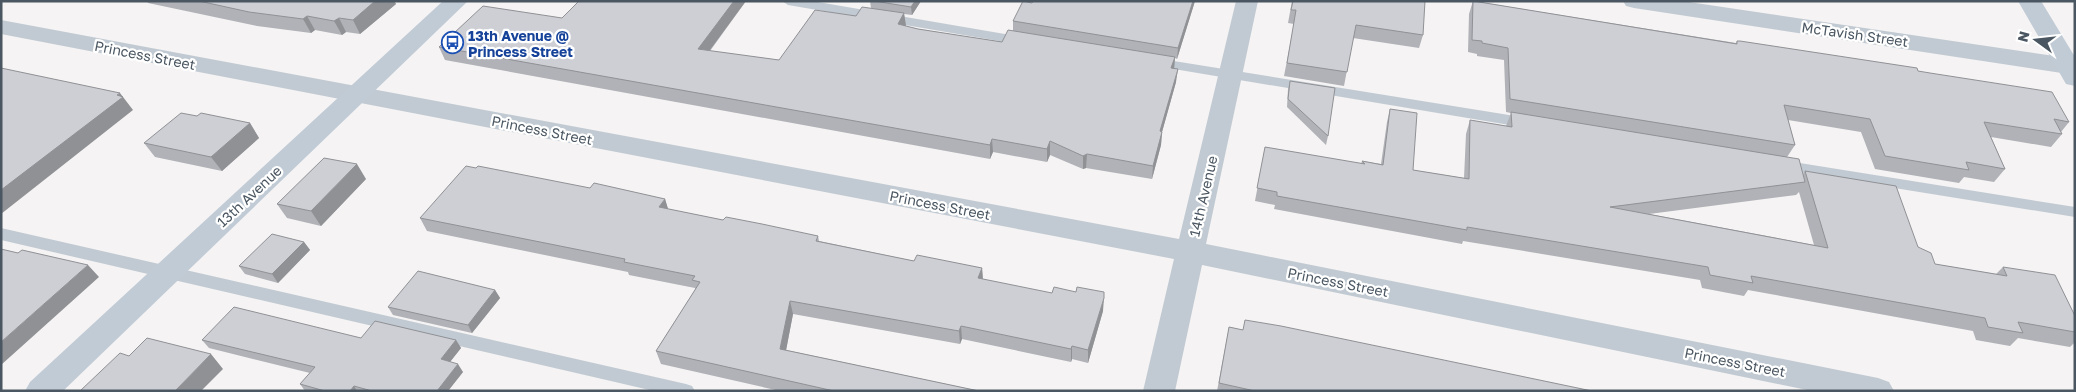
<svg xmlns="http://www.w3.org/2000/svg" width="2076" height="392" viewBox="0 0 2076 392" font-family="'Golos Text',sans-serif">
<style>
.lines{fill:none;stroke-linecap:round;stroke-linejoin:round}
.lane{fill:#c1cad2;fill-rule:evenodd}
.street{fill:#c1cad2;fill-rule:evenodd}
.secondary{fill:#c1cbd6;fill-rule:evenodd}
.wall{fill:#b0b2b7;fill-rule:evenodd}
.shaded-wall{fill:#909195}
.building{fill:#cdcfd5;stroke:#909195}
.labels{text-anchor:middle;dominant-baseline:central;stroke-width:4.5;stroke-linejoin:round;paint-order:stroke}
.street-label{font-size:14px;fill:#4a5661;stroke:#fff}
.transit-label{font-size:14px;font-weight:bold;fill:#164399;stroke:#fff;text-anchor:start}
</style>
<rect width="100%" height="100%" fill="#f5f3f3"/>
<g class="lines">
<path class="lane" d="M782,1H812L1023,37L1029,41L1023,45L788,5Z
M1155,58L1527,118L1534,123L1527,128L1150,65L1148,62Z
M1781,160L2075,207V217L1776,169L1774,165Z
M1,228L686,384L692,386L695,391H654L1,240Z"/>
<path class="street" d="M1236,1H1258L1206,244L1878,378L1889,382L1894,391H1812L1202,265L1175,391H1143L1174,259L1,34V20L1179,239Z
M1623,1H1682L2075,59V75L1634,8L1626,6Z"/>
<path class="secondary" d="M443,1H468L63,391H25L30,382Z
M2018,1H2041L2075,57V86L2066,84Z"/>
</g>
<path class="wall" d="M147,1H394L396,4L360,34L346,32L342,35L315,30L311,33L257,26L148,3Z
M746,1L710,51L779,60L871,8L870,1H921L912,15L904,14L906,26L918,29L1002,42L1013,31V21L1032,3L1195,1L1177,59L1175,58L1174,68L1176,82L1162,132L1161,145L1152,179L1086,168L1083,169L1050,155L1047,162L993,152L990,159L445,60L439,47L562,18Z
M1292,1L1423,35L1419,48L1353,38L1344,86L1284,76L1294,24L1288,23Z
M1473,1L1736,43L1737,41L1918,71L2069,122L2061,132L2062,134L2051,147L1991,137L2005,169L1994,182L1964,177L1959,183L1875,169L1861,132L1788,120L1795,145L1787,157L1803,174L1805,171L1918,247L1935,264L1996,274L2003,267L2075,316V342L2070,347L2018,338L2010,346L1976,340L1973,331L1748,290L1744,296L1702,288L1700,280L1463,241L1462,244L1274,209L1275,205L1255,201L1265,147L1361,164L1362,161L1381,164L1387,122L1390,109L1413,170L1464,178L1466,134L1470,120L1506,126L1511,113L1506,112L1504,60L1477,56V54L1468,52L1469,14ZM1799,192L1814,245L1649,214L1796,195Z
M1290,81L1328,136L1326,145L1287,107L1288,89Z
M197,116L250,123L259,138L222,171L155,157L144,143Z
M366,179L321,226L287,218L277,204Z
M590,188L665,199L668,209L723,220L818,236L819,241L914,261L982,268L983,279L1103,311L1088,363L1072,359L1071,362L962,339L960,344L793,314L786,350L979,391H780L661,364L656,351L695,290V288L629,275L628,272L427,231L420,218Z
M304,242L310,250L278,283L245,274L239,266Z
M495,290L500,298L472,333L393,315L388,307Z
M1229,327L1243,330L1592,391H1217Z
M361,338L456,340L461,348L450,362L463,372L448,391H305L300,384L310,373L209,348L202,340Z"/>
<path class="shaded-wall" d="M375,1H394L396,4L360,34L353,20Z
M734,1H746L701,62L698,49Z
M915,1H921L912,15L911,7Z
M1193,1H1195L1177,59L1178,48Z
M904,13L906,26L898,24Z
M307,16L315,30L311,33L303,19Z
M339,18L346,32L342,35L334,21Z
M1175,57L1174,70L1171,68Z
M1178,69L1176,82L1162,132L1161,145L1152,179L1153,166L1160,131Z
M120,93L133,110L1,214V190Z
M250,123L259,138L222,171L211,157Z
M992,139L993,152L990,159V145Z
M1050,141V155L1047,162V149Z
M1087,154L1086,168L1083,169V156Z
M357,164L366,179L321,226L311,211Z
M665,199L669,212L659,207Z
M304,242L310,250L278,283L272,274Z
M88,265L99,277L1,365V342Z
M982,268L983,281L978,278Z
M495,290L500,298L472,333L468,325Z
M1104,298L1103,311L1088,363V350Z
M790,301L793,314L784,361L780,349Z
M961,326L962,339L960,344L959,331Z
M456,340L461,348L446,367L441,359Z
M1072,346V359L1071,362V349Z
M211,354L223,369L201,391H175Z
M458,364L463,372L448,391H437Z
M354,386L357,391H350Z"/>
<path class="building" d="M199,1H375L353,20L339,18L334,21L307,16L303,19L249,12Z
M579,1H734L698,49L779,60L815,10L856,16L862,7L904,13L898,24L918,29L1002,42L1008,30L1175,57L1171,68L1178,69L1160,131L1162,132L1153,166L1087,154L1083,156L1050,141L1047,149L992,139L990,145L439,47L483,6L562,18Z
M874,1H915L911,7Z
M1023,1L1032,3L1033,1H1193L1178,48L1013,21Z
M1293,1H1425L1423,35L1356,25L1347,72L1287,63L1296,10H1291Z
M1473,1L1737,44V41H1740L1917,68L1918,71L1930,73L2052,92L2069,122L2054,119L2062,134L1984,122L2005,169L1966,162L1969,170L1885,156L1870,119L1784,105L1795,145L1510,99L1508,48L1482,43V41L1472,40Z
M1,68L120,93L117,95L123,97L1,190Z
M1290,81L1335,88L1328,136L1288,99Z
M1390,109L1417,113L1413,170L1469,179L1470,120L1512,127L1511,112L1799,159L1805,182L1610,207L1828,248L1805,171L1896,186L1918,247L1931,253L1935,264L2007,276L2003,267L2055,275L2075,316V332L2018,322L2023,333L1988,327L1985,318L1751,276L1753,283L1710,275L1708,267L1467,227V230L1277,196V192L1257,188L1265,147L1365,164L1362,161L1383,165Z
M181,113L197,116L201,113L250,123L211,157L144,143Z
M324,158L357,164L311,211L277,204Z
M466,166L476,168L478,166L590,188L594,183L665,199L659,207L723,220L726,217L762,224L818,236L816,241L914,261L917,255L982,268L978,278L1052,293L1054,287L1076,292L1077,287L1104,292V298L1088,350L1072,346L1071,349L961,326L959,331L790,301L780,349L979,391H834L656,351L700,282L692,280L695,276L624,262L625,259L420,218Z
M272,234L304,242L272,274L239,266Z
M1,249L18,253L22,250L88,265L1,342Z
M418,271L495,290L468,325L388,307Z
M234,307L361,338L375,321L456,340L441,359L458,364L437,391H372L354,386L350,391H325L300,384L315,367L202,340Z
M1245,320L1281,326L1592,391H1255L1219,383L1229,327L1243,330Z
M147,338L211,354L175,391H80L120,353L129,356Z"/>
<defs>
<symbol id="bus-ring" viewBox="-11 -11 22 22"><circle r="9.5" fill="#fff" stroke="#1a4fb4" stroke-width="1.5"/><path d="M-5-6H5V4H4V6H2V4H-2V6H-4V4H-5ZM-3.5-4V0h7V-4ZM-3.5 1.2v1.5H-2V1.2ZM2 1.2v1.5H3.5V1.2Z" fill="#1a4fb4"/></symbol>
</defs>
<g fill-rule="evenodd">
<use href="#bus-ring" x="440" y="30" width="25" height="25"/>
</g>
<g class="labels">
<g class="street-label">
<text transform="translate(1855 34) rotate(8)">McTavish Street</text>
<text transform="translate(145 55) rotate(11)">Princess Street</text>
<text transform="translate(542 130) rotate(11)">Princess Street</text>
<text transform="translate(249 196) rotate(-43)">13th Avenue</text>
<text transform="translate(1203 196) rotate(-77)">14th Avenue</text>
<text transform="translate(940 205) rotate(11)">Princess Street</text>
<text transform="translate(1338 282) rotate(11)">Princess Street</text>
<text transform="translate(1735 362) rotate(11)">Princess Street</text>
</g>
<g class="transit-label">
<text x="468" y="35">13th Avenue @<tspan x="468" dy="16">Princess Street</tspan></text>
</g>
</g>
<rect width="2076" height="392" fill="none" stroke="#4a5661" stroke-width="5"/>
<g transform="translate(2036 40) rotate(285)" stroke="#ffffff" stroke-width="4" paint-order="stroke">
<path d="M0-4L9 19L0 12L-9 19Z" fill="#4a5661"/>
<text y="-8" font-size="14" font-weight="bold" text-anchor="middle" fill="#4a5661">N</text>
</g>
</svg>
